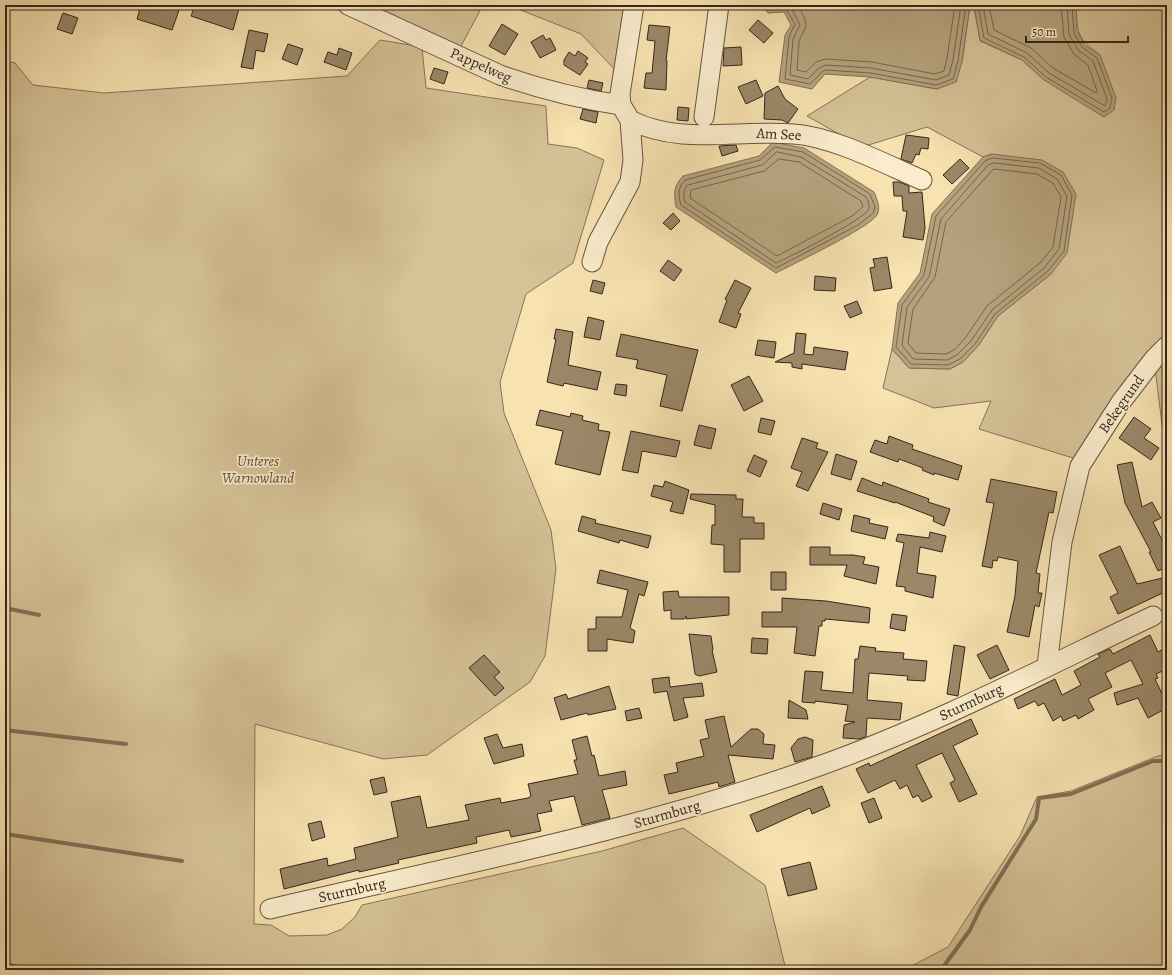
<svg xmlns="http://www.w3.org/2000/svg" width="1172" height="975" viewBox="0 0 1172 975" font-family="Alegreya,serif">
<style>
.green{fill:#d6c297;stroke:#867459}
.water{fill:#b5a27d;stroke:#827056}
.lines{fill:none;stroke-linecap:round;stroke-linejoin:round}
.shore{stroke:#76644c;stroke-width:1}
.stream{stroke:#827056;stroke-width:4}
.building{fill:#9a8868;stroke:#36261b}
.minor-casing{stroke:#665540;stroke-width:21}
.minor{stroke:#faeccc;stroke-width:19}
.labels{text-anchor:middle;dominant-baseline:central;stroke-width:3.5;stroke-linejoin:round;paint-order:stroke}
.street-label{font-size:15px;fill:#36261b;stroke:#faeccc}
.park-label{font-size:15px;font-style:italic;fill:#5e4d3a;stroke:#faeccc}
</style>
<rect width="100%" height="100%" fill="#f7e2b0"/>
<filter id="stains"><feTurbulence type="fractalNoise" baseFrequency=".005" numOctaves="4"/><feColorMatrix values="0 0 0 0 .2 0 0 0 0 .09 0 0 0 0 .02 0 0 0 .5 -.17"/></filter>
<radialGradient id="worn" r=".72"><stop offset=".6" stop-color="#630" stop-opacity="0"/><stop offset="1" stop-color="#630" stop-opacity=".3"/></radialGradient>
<path class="green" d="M362,5H483L460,48Z
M508,5H619L626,15L617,72L581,34Z
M970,5H975L974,7L980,41L1022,60L1044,80L1100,55C1077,38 1077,33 1076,5H1167V466L1154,359L1081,454L1073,458L979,429L991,401L934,408L883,388L892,349L909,368L950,369L963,362L978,346L998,316L1051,274L992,154L983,157L927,127L862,147L807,116L870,77L937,89L962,62Z
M380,40L422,47L426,88L546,106L548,144L577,148L604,160L573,263L526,294L500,382L504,413L551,530L556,569L545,656L530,682L427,755L383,759L255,724L254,924L271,925L289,936L327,935L342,929L355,917L362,905L602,851L683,828L765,885L786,970H5V61L15,63L33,85L104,93L347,76Z
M1167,754V970H904L948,947L1020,836L1037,797L1071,791L1158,756Z"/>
<path class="water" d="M762,5H970L962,62L956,82L937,89L870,77L825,74L812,89L779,82L785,35L791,25L784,12L768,13Z
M975,5H1076L1077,31L1085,45L1100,55L1116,98L1114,110L1104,117L1044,80L1022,60L980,40L974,6Z
M773,142L804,148L874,192C877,199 881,208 877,215C869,228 793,264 776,273L676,207C674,193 673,187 683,176L759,156Z
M992,154L1042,160L1063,172L1076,194L1067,253L1051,274L998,316L978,346L963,362L950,369L909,368L892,349L898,303L920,273L932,214L983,157Z"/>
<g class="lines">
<path class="shore" d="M767,5L770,8L786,9L795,24L789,37L785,79L810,84L822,72L825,70L871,73L936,85L953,79L958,61L966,5
M790,5L800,25L793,39L790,75L808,79L819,68L826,65L871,68L936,80L949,75L953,60L961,5
M798,5L805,19L806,26L799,41L797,70L806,72L816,62L825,59L872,62L935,74L944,71L947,58L955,5
M978,5L984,38L1024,57L1046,77L1104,112L1110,108L1112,98L1097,58L1082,47L1074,33L1072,5
M983,5L988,34L1027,53L1049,73L1105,106L1107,99L1093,61L1078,50L1069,34L1067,5
M989,5L994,30L1031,48L1053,68L1096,93L1097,91L1088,65L1074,54L1064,37L1061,5
M775,147L803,152L870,194L875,207L873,213L858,225L776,268L681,205C678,195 678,187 685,180L760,160Z
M777,152L801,157L866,197C868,200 870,206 869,209C865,219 790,257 776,263L685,202C683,196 683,189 688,185L762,165Z
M993,158L1040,163L1061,175L1072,195L1064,251L1048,271L995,314L975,344L960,359L948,365L911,364L896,347L902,305L924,275L936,216L985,161Z
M779,159L799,162L861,201L863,207L852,216L777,256L690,198L691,190L764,171Z
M994,163L1039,168L1057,179L1067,196L1059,249L1044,268L992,310L971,341L957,355L947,360L913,359L902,345L907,307L929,277L941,219L988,165Z
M994,169L1037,174L1053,183L1061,197L1053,247L1040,263L987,306L966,337L954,350L946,354L916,353L908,343L913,309L935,277L946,222Z"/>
<path class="stream" d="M5,608L39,615
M5,730L126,744
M5,834L182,861
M5,964L34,970
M941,970L970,930L981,907L1036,819L1039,798L1071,794L1153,761H1167"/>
</g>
<path class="building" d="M141,5H149L166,10L167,6L179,10L172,30L137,19Z
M195,5H240L233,30L191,16Z
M63,13L78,18L72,34L57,29Z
M758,20L773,33L764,43L749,30Z
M502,24L518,34L505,55L489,46Z
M649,25L670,27L666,61H667L666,90L644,88L646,73H652L655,41L647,40Z
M249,30L268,34L264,52L256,50L253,69L241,67Z
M543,35L546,40L550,38L556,50L540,58L531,42Z
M288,44L303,49L297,65L282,59Z
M741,47L742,65L723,66L724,48Z
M339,48L352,53L346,70L324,62L328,52L337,55Z
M578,51L588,58L585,62L588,64L580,75L564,65V60L569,52L575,56Z
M434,68L448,72L444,84L430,79Z
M589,80L603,83L601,91L587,88Z
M756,80L763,96L746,104L738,87Z
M778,86L785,99L798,109L788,123L782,120L764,119L765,93Z
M678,107L689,108L688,121L677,120Z
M583,109L598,112L596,123L580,119Z
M906,135L929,138L928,149L921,148L919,155L916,154L912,163L901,159Z
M736,145L738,151L722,156L719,146Z
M960,159L969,168L952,184L943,175Z
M893,182H899L909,186V193L922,192L925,228L923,240L903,237L907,211H903L902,196H894Z
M673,213L680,221L671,230L663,223Z
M887,257L892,288L874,291L870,268L875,267L873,259Z
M668,260L682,270L674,281L660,271Z
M815,276L836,278L835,291L814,290Z
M593,280L605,283L602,294L590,291Z
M735,280L751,288L738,313L741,314L736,328L719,322L727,300L725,299Z
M857,301L862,313L850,318L844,306Z
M588,317L604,321L600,340L584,337Z
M556,329L573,332L568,365L601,372L597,390L564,383L563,386L547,382L556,339H554Z
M796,333L806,334L804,354L813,355L814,347L848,352L845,370L802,364V369L792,367V363L775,362L794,353Z
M621,334L698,350L682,411L660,406L667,375L636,368L638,360L616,356Z
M758,340L776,342L774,358L755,355Z
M749,376L763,401L744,411L731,385Z
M616,384L627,385L626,396L614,394Z
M540,410L570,417L571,413L583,416L582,420L599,424L598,430L610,432L600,475L555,464L563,431L536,425Z
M1134,417L1151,429L1144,438L1159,448L1151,460L1119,438Z
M761,418L775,421L771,435L758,432Z
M699,425L716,429L711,449L694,445Z
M631,431L680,441L676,457L642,451L638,473L622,470Z
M889,436L913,445L912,449L962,466L958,480L934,473V475L922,470L923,468L899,459L898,462L870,452L875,440L887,444Z
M802,438L818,443L816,448L828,452L808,491L796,486L802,472L791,468Z
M836,454L857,461L851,480L831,474Z
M754,455L767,461L760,477L747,471Z
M1132,462L1142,507L1152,502L1161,518L1153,522L1167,550V567L1158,571L1149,552H1151L1125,503L1117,465Z
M862,478L882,486L883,482L929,499L928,502L950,509L944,526L933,521L934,517L895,502V503L857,491Z
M991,479L1057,492L1053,513L1049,512L1036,573L1040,574L1038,593H1042L1039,607L1035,605L1029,637L1007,632L1015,596L1018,561L998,557L997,561L993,560L992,568L982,566L994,503L986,502Z
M665,481L689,490L683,514L670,511L673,502L651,496L654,485L663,487Z
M691,494L736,495V499H743L742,517H754V523H764V539H740V572H724V545L711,544L712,525H715V505L690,499Z
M823,503L842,509L839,520L820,514Z
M854,515L870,519L869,523L888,527L885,539L851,531Z
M582,516L596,520L595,523L651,536L648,548L620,540L619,543L578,531Z
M930,532L946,536L942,552L920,547L917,573L936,576L933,598L905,591V587L896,586L904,543L896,541L898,534L929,538Z
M1120,546L1137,584L1167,577V591L1118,614L1110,597L1118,593L1099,555Z
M810,547H830V555H853L865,557L863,564L879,567L876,584L844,576L847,565H810Z
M600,570L648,582L644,596L639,594L630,628L635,631L633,643L607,639V651H588V629H596V617H622L628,590L597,583Z
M771,572H786V590H771Z
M678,591L679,597H729V615L686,619V616L684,619H671V610L664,611L663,592Z
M782,598L826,601L870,608L869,623L825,619V621H822V626H819L815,656L794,653L797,627H762V612H782Z
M892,614L907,616L905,631L890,628Z
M689,634L711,636L713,650H712L717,672L699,676L695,674Z
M1150,635L1158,652L1167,647V669L1156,674L1158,678L1155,679L1167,704V708L1148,718L1138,698L1117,705L1114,693L1143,684L1131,660L1105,673L1112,687L1088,699L1094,710L1078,719L1076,715L1063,721L1061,716L1053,721L1044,703L1038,706L1035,701L1018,709L1014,699L1055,679L1062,695L1081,685L1074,671L1100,657L1098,654L1110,649L1113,654Z
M752,638L768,639L767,654L751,653Z
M954,645L965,647L958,696L947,694Z
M997,645L1009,670L990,679L977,655Z
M860,646L876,648L875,651L904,653L903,659L927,661L925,681L907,680L908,676L869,673L867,700L902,703L900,720L867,718L866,737L859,739L843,738L844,725L855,722L845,721L848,705L815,701V703L802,702L805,671L823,672L821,690L853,693L855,659H858Z
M484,655L500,672L494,677L504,688L495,696L469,668Z
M669,677L670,687L702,683L704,696L683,698L688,717L674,721L667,691L654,693L652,679Z
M609,686L616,709L588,715L587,713L561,720L554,698L566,694L568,699Z
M789,700L806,710L808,719L788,718Z
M639,708L642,718L627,721L625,711Z
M724,716L731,747L751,729H758L764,734L763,744L775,745L773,759L728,755L735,782L719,787L718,782L669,794L664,775L678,772L676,763L704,756L700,740L709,738L705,720Z
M971,719L978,734L953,746L977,794L959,802L950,783L955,780L942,753L916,765L932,797L922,802L918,795L913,798L907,785L900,789L895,780L868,793L856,769L869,763L870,766Z
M497,734L503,748L522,744L524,756L494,764L484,738Z
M587,736L592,756L594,755L599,776L625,771L627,785L602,790L610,818L582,825L574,796L549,801L552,811L537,814L541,831L511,837L509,830L476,837L477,843L398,860L399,863L359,872V870L284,889L280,869L327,858L328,866L356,859L354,848L398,837L391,802L420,796L427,828L469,820L465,805L500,798L501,803L528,798L531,796L528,784L578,774L574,760H577L572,740Z
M805,737L813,740L812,757L795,762L791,748L798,739Z
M384,777L387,792L374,795L370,780Z
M822,786L830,806L812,814L810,808L757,832L750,815Z
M874,798L882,818L869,823L861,803Z
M321,821L325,837L312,841L308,824Z
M810,862L817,889L788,896L781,869Z"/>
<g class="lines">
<defs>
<path id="minor" d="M348,5L500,75C540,89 580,99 621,105
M704,117L719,5
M630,120C681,146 739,129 794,134C834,137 885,164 922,180
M592,262L598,242L630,182L633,160L630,120L621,105L620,94L634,5
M1047,666L1062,542L1080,466L1121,402L1154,359L1167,346
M270,909C454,866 641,830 819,766C934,725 1043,668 1153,616"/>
</defs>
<use href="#minor" class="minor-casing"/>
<use href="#minor" class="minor"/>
</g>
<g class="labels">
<g class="street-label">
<text transform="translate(481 65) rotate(24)">Pappelweg</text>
<text transform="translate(779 134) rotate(3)">Am See</text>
<text transform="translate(1121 404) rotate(-55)">Bekegrund</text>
<text transform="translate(971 702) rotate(-25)">Sturmburg</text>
<text transform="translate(667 814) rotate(-16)">Sturmburg</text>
<text transform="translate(352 890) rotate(-13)">Sturmburg</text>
</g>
<g class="park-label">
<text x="258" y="461">Unteres<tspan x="258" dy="17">Warnowland</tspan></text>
</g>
</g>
<rect width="1172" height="975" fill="none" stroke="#f7e2b0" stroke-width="20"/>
<rect x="6" y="6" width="1160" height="963" fill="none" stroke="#36261b" stroke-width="2"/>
<rect x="10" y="10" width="1152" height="955" fill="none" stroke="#36261b"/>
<path d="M1026 36v6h102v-6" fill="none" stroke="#36261b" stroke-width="2"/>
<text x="1032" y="36" font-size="12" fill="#36261b" stroke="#faeccc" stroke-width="3" paint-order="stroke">50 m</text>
<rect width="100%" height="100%" filter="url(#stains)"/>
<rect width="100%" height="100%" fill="url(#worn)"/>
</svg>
